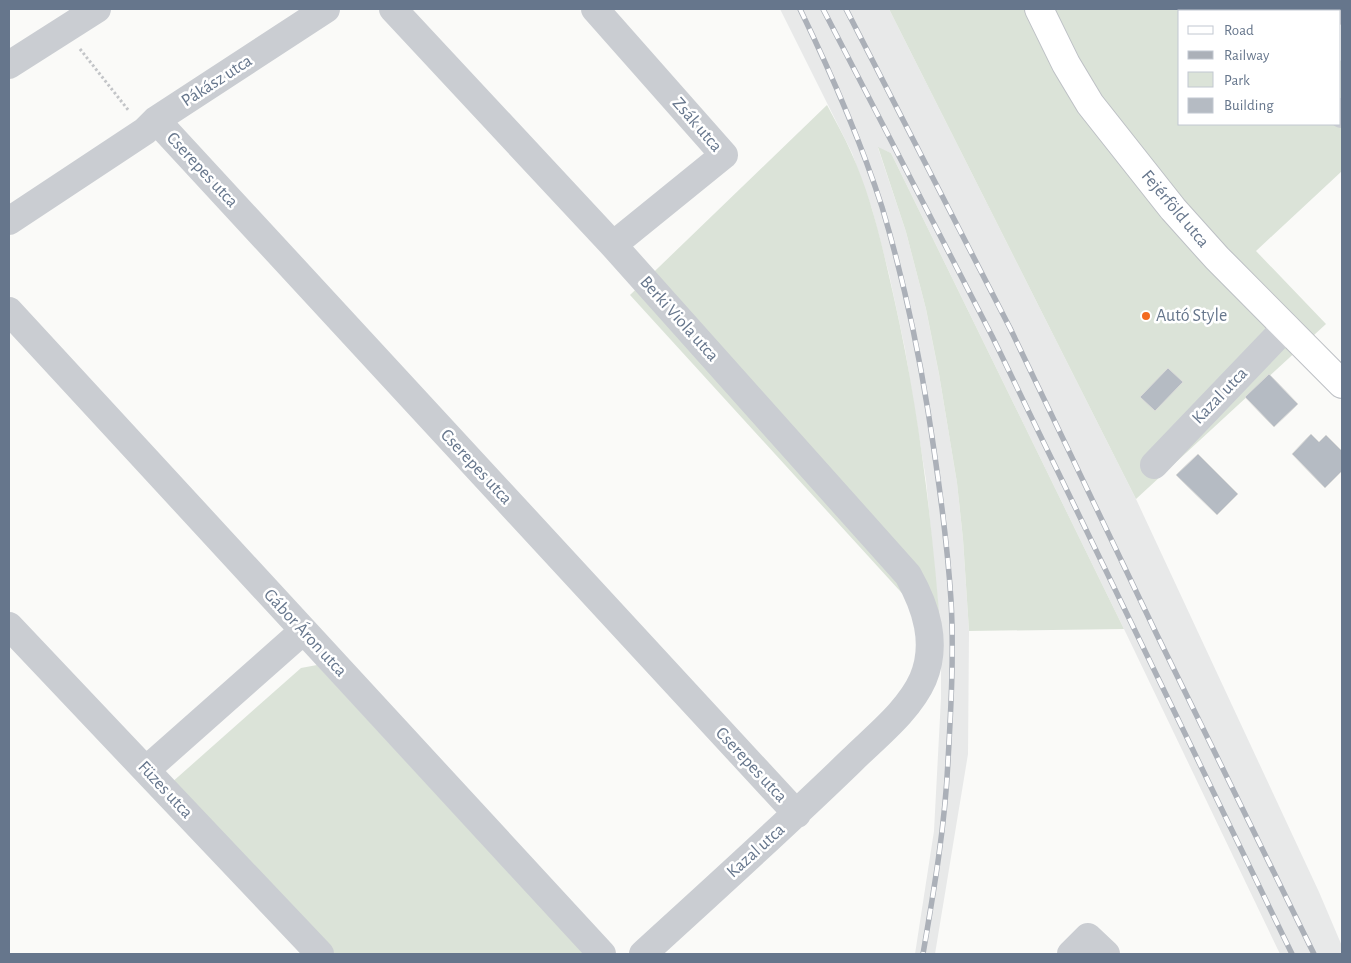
<svg xmlns="http://www.w3.org/2000/svg" width="1351" height="963" viewBox="0 0 1351 963" font-family="'Alegreya Sans',sans-serif">
<style>
.built{fill:#e8e9e9}
.green{fill:#dbe3d8}
.building{fill:#b5bbc3;stroke:#dcdcda}
.lines{fill:none;stroke-linecap:round;stroke-linejoin:round}
.major-casing{stroke:#bdc0c5;stroke-width:30}
.path{stroke:#c3c5c8;stroke-width:3;stroke-dasharray:2.5 2.5;stroke-linecap:butt}
.minor{stroke:#cacdd2;stroke-width:28}
.major{stroke:#fff;stroke-width:28}
.rail-casing{stroke:#abb0b8;stroke-width:5.5}
.rail{stroke:#fff;stroke-width:4;stroke-dasharray:11;stroke-linecap:butt}
.poi-dot{fill:#f36a1f;stroke:#fff;stroke-width:2}
.labels{text-anchor:middle;dominant-baseline:central;stroke-width:5;stroke-linejoin:round;paint-order:stroke}
.street-label{font-size:18px;fill:#66768c;stroke:#fff}
.poi-label{font-size:18px;fill:#66768c;stroke:#fff;text-anchor:start}
</style>
<rect width="100%" height="100%" fill="#fafaf8"/>
<path class="built" d="M780,9H889L1136,499L1319,892L1342,946V954H1280L1124,629L891,153L878,148L906,232L926,309L939,374L957,483L963,539L969,631L968,754L935,954H915L934,831L941,698V636L926,480L905,349L889,274L872,209L852,153Z"/>
<path class="green" d="M889,9H1294L1296,11H1180V124H1340V60L1342,62V171L1256,251L1326,324L1136,499Z
M827,105C835,120 844,136 851,152C872,198 883,249 894,298C919,409 932,522 941,636L630,295Z
M878,147L891,153L1124,629L969,631L963,539L957,483L939,374L926,309L906,232Z
M317,665L584,954H331L170,784L301,668Z"/>
<path class="building" d="M1309,9H1342V23L1340,25V11H1307Z
M1168,368L1183,382L1155,411L1140,397Z
M1269,374L1298,404L1274,427L1245,397Z
M1311,434L1319,442L1326,435L1342,451V471L1325,488L1292,454Z
M1198,454L1238,494L1217,515L1176,475Z"/>
<g class="lines">
<defs>
<path id="major" d="M1039,9L1066,64L1090,104L1173,209L1217,258L1342,384"/>
</defs>
<use href="#major" class="major-casing"/>
<path class="path" d="M80,49L129,111"/>
<path class="minor" d="M393,9L613,245L908,575C926,607 938,643 923,679C909,711 875,737 851,761C783,827 713,890 643,954
M595,9L724,155L613,245
M1248,9L1250,11
M9,65L97,9
M1340,112L1342,114
M156,120L797,814
M9,221L145,131L156,120L326,9
M9,311L602,954
M1154,465L1286,327
M9,626L320,954
M146,770L303,631
M1071,954L1088,937L1106,954"/>
<use href="#major" class="major"/>
<defs>
<path id="rail" d="M800,9C831,73 860,139 882,207C902,274 917,342 928,411C938,474 947,537 951,600C954,653 951,708 948,761C945,826 934,890 923,954
M823,9L992,336L1292,954
M846,9L1010,328L1157,635L1314,954"/>
</defs>
<use href="#rail" class="rail-casing"/>
<use href="#rail" class="rail"/>
</g>
<circle class="poi-dot" cx="1146" cy="316" r="5"/>
<g class="labels">
<g class="street-label">
<text transform="translate(217 81) rotate(-33)">Pákász utca</text>
<text transform="translate(697 125) rotate(49)">Zsák utca</text>
<text transform="translate(202 170) rotate(47)">Cserepes utca</text>
<text transform="translate(1175 209) rotate(50)">Fejérföld utca</text>
<text transform="translate(679 319) rotate(48)">Berki Viola utca</text>
<text transform="translate(1220 396) rotate(-46)">Kazal utca</text>
<text transform="translate(476 467) rotate(47)">Cserepes utca</text>
<text transform="translate(305 633) rotate(47)">Gábor Áron utca</text>
<text transform="translate(751 765) rotate(47)">Cserepes utca</text>
<text transform="translate(165 790) rotate(47)">Füzes utca</text>
<text transform="translate(756 851) rotate(-42)">Kazal utca</text>
</g>
<g class="poi-label">
<text x="1156" y="316">Autó Style</text>
</g>
</g>
<rect width="1351" height="963" fill="none" stroke="#66768c" stroke-width="20"/>
<rect x="1178" y="10" width="162" height="115" fill="#ffffff" stroke="#c2c8d1"/>
<rect x="1188" y="26" width="25" height="8" fill="#ffffff" stroke="#c2c8d1"/>
<text x="1224" y="35" font-size="15" fill="#66768c">Road</text>
<rect x="1188" y="51" width="25" height="8" fill="#abb0b8" stroke="#c2c8d1"/>
<text x="1224" y="60" font-size="15" fill="#66768c">Railway</text>
<rect x="1188" y="72" width="25" height="15" fill="#dbe3d8" stroke="#c2c8d1"/>
<text x="1224" y="85" font-size="15" fill="#66768c">Park</text>
<rect x="1188" y="98" width="25" height="15" fill="#b5bbc3" stroke="#c2c8d1"/>
<text x="1224" y="110" font-size="15" fill="#66768c">Building</text>
</svg>
